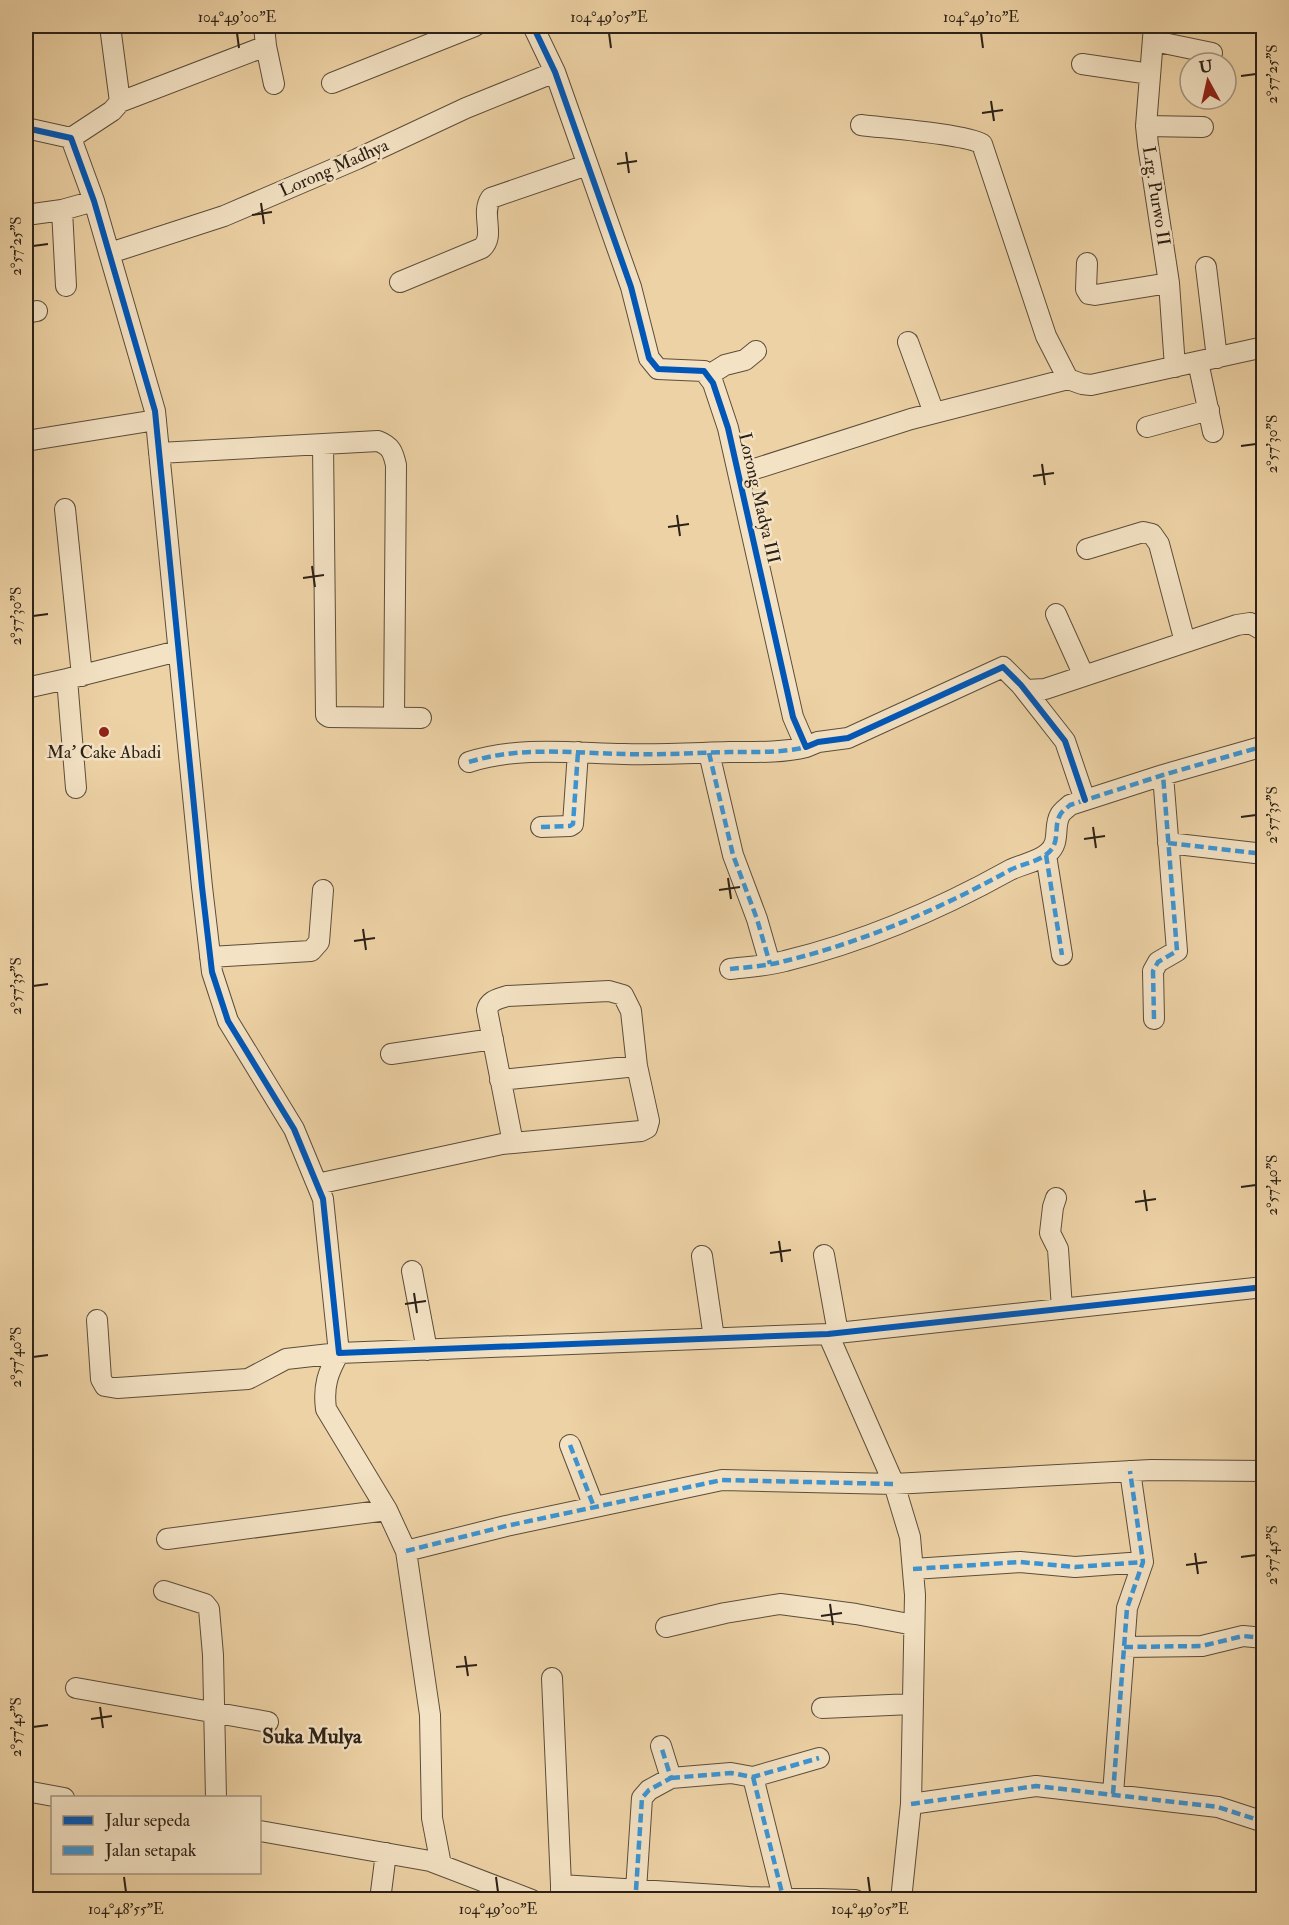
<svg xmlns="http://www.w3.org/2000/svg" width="1289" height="1925" viewBox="0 0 1289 1925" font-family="'IM FELL Double Pica',serif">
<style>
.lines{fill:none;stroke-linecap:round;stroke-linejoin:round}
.street-casing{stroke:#5c4d3a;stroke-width:22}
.street{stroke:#f3e2c4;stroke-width:20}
.quiet{stroke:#3c95d4;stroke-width:4.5;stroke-dasharray:9 4.5;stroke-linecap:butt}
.cycleway-casing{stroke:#f3e2c4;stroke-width:10}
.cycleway{stroke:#0057b8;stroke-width:6}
.ticks{fill:none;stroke:#2c2117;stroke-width:2}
.poi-dot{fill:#8f2418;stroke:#f3e2c4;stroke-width:2}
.labels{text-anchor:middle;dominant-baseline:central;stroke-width:5;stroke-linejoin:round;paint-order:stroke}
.street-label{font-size:18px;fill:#2c2117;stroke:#f3e2c4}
.poi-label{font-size:18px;fill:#2c2117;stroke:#f3e2c4}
.quarter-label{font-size:21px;font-weight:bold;fill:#2c2117;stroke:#f3e2c4}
.neatline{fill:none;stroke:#2c2117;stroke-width:2}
.ticks-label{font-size:15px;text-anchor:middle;fill:#2c2117}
</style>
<rect width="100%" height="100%" fill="#edd2a5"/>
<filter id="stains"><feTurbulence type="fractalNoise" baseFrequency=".00333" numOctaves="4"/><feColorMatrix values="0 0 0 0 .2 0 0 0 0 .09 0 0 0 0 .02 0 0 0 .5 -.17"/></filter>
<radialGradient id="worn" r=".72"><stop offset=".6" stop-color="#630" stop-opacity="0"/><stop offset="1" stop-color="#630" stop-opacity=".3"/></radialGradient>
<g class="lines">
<defs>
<path id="street" d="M533,26L555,72L631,287L649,358L658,369L704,371L713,383L728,428L793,717L806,747L818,742L848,738L1003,667L1021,685L1065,741L1085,800
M1154,26L1146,126L1148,145L1169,283L1175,367
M1154,41L1212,53
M266,46L274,84
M1082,64L1150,74
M332,83L475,26
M120,102L266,46L264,26
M861,125C884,128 966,134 982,144L1046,336L1068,379
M1146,126L1203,127
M26,128L71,138L94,201L155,411L202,887L212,972L228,1021L294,1129L323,1199L339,1353L828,1334L1264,1287
M71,138L112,111L120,102L110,26
M62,210L66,286
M26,215L62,210L94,201
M110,253L224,216L357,159L466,108L555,72
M1087,263L1086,289L1089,294L1095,295L1169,283
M1206,267L1217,358
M400,282L482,248C496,235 480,214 491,198L587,165
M26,313L37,311
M908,342L934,413
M1198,362L1213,432
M709,375L725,365L745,360L756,351
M1068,379L1082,384L1091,385L1264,347
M1147,427L1209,410
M26,441L156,420
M323,444L326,715L329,717L421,718
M159,453L378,441C391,446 393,452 396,465L394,717
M739,474L911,419L1068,379
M65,509L82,676
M1087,549L1143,532L1152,534L1159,544L1185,642
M1056,614L1084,676
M67,679L76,788
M26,688L67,679L178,651
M1026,690L1045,689L1237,625L1250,623L1264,631
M709,753L733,855L757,919L770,964
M469,762C519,746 572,753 624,754C659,755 694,753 729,752C754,752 782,753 806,747
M541,827L570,826L573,824L578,752
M1168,843L1264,854
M1046,855L1062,955
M210,957L311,951L319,942L323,890
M730,969C748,967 767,966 785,961C863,942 940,909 1010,870C1022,864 1038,862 1048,853C1061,842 1053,827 1060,815C1062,811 1067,808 1070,805L1163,775L1264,746
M1154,1019L1153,971L1158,962L1177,951L1163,775
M391,1054L493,1039
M500,1080L637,1066
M317,1184L502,1144L513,1143L641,1131L647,1128L649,1121L637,1066L631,1011L623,995L609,991L507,996C499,999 489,1000 487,1010L513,1143
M1056,1198L1053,1207L1050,1233L1058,1249L1062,1309
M824,1255L838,1333
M702,1256L714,1338
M412,1271L427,1350
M97,1320L101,1379L105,1386L117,1388L248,1379L286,1359L339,1353
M828,1334L894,1484L910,1537L915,1595L911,1804L901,1900
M339,1353C328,1372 323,1386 326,1409L387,1510L406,1551L430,1715L432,1818L441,1865
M570,1445L594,1507
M167,1539L387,1510
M406,1551L506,1526L722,1480L894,1484L1151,1470L1264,1471
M913,1569L1020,1562L1075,1567L1143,1562
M164,1591L205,1604L209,1609L213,1655L216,1798
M666,1627L725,1613L780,1604L856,1614L914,1625
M1124,1647L1202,1646L1243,1636L1264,1638
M552,1678L561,1885
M76,1688L268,1722
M822,1708L912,1704
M753,1777L783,1897
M671,1778L731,1773L753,1777L819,1758
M26,1791L64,1798
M1113,1794L1127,1608L1143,1562L1130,1471
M911,1804L1036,1786L1218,1807L1264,1822
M260,1831L430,1861L532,1900
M636,1890L642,1798L649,1790L671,1778L661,1746
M380,1900L386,1853
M561,1900V1885L749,1897L855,1900"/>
</defs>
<use href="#street" class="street-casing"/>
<use href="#street" class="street"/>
<path class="quiet" d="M709,753L733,855L757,919L770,964
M469,762C519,746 572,753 624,754C659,755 694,753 729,752C754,752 782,753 806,747
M541,827L570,826L573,824L578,752
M1168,843L1264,854
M1046,855L1062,955
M730,969C748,967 767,966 785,961C863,942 940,909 1010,870C1022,864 1038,862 1048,853C1061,842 1053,827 1060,815C1062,811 1067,808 1070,805L1163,775L1264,746
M1154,1019L1153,971L1158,962L1177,951L1163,775
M570,1445L594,1507
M406,1551L506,1526L722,1480L894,1484
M913,1569L1020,1562L1075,1567L1143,1562
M1124,1647L1202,1646L1243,1636L1264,1638
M753,1777L783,1897
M671,1778L731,1773L753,1777L819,1758
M1113,1794L1127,1608L1143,1562L1130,1471
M911,1804L1036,1786L1218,1807L1264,1822
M636,1890L642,1798L649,1790L671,1778L661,1746"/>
<defs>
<path id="cycleway" d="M533,26L555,72L631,287L649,358L658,369L704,371L713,383L728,428L793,717L806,747L818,742L848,738L1003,667L1021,685L1065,741L1085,800
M26,128L71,138L94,201L155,411L202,887L212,972L228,1021L294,1129L323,1199L339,1353L828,1334L1264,1287"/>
</defs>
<use href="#cycleway" class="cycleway-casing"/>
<use href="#cycleway" class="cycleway"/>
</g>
<path class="ticks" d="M237,33L239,48M609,33L611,48M981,33L983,48M1241,76L1256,74M991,101L994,121M982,113L1003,110M626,152L629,173M617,164L637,161M261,203L264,224M252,215L272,212M33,246L48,244M1241,446L1256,444M1042,464L1045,485M1033,476L1054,473M677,515L680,536M668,527L689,524M312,566L315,587M303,578L324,575M33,616L48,614M1241,817L1256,815M1093,827L1096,848M1084,839L1105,836M728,878L731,899M719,890L740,887M363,929L366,950M354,941L375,938M33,986L48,984M1241,1187L1256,1185M1144,1190L1147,1211M1135,1202L1156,1199M779,1241L782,1262M770,1253L791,1250M414,1293L417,1313M405,1304L426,1301M33,1357L48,1355M1195,1553L1198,1574M1241,1557L1256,1555M1186,1565L1207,1562M830,1604L833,1625M821,1616L842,1613M465,1656L468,1676M456,1667L477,1665M100,1707L103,1728M91,1719L112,1716M33,1727L48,1725M124,1877L126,1892M496,1877L498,1892M868,1877L870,1892"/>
<circle class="poi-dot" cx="104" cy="732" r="6"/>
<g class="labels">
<g class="street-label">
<text transform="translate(334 168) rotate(-24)">Lorong Madhya</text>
<text transform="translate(1156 196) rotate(81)">Lrg. Purwo II</text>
<text transform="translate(759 498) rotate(77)">Lorong Madya III</text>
</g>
<g class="poi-label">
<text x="104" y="752">Ma' Cake Abadi</text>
</g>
<g class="quarter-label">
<text x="312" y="1736">Suka Mulya</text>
</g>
</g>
<rect width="1289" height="1925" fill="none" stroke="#edd2a5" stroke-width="66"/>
<rect x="51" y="1796" width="210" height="78" fill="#f3e2c4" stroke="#a3957f" stroke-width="1.5"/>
<rect x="63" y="1816" width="30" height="9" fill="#0057b8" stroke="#a3957f" stroke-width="1.5"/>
<text x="105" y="1826" font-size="18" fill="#2c2117">Jalur sepeda</text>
<rect x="63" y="1846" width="30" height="9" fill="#3c95d4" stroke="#a3957f" stroke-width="1.5"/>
<text x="105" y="1856" font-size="18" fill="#2c2117">Jalan setapak</text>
<g transform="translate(1208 81) rotate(352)"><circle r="28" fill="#f3e2c4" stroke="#a3957f" stroke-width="1.5"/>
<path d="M0-4.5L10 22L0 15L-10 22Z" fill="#8f2418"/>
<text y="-9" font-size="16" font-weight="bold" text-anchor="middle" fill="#2c2117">U</text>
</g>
<rect x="33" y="33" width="1223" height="1859" class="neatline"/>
<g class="ticks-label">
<text x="237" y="22">104°49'00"E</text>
<text x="609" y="22">104°49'05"E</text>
<text x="981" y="22">104°49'10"E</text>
<text transform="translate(1272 74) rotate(-90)" y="5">2°57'25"S</text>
<text transform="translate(16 246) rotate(-90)" y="5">2°57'25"S</text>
<text transform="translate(1272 444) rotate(-90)" y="5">2°57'30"S</text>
<text transform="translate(16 616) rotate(-90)" y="5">2°57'30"S</text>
<text transform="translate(1272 815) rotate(-90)" y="5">2°57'35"S</text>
<text transform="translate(16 986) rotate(-90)" y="5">2°57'35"S</text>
<text transform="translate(1272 1185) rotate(-90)" y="5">2°57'40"S</text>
<text transform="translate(16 1357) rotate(-90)" y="5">2°57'40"S</text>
<text transform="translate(1272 1555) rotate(-90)" y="5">2°57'45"S</text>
<text transform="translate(16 1727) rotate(-90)" y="5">2°57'45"S</text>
<text x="126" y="1914">104°48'55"E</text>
<text x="498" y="1914">104°49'00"E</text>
<text x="870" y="1914">104°49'05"E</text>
</g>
<rect width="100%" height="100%" filter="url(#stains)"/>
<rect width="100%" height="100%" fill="url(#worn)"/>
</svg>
